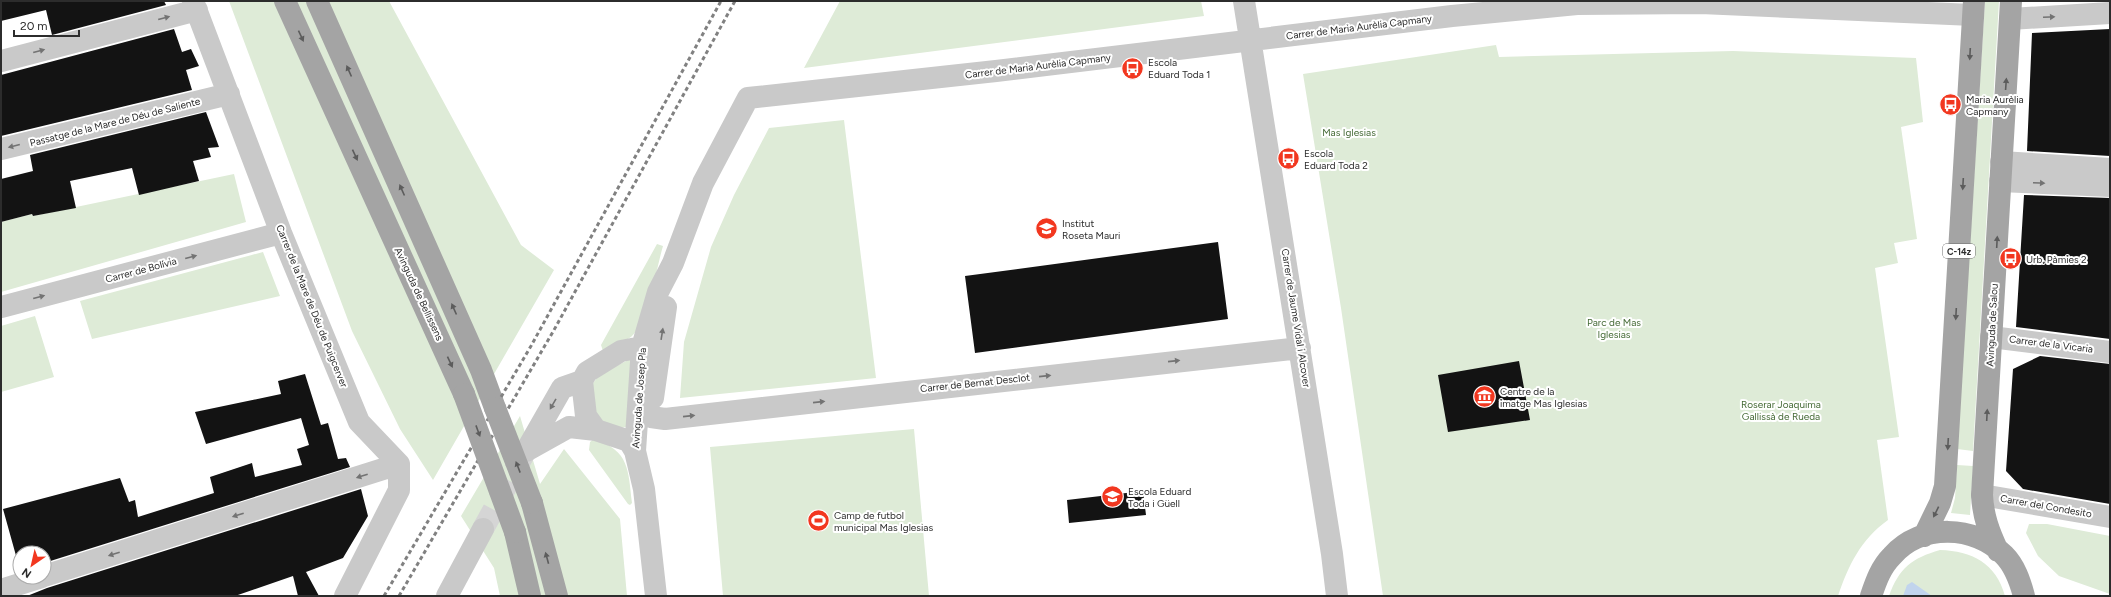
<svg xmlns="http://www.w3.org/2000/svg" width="2111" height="597" viewBox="0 0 2111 597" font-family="Figtree,sans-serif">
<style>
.green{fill:#deebd7}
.water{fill:#c1d4ed}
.building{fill:#131313}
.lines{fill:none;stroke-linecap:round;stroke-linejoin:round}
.minor-tunnel{stroke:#d5d5d5;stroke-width:22;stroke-dasharray:22 11;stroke-linecap:butt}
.minor{stroke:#c9c9c9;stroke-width:22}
.major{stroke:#a4a4a4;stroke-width:22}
.rail{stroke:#818181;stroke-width:3;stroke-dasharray:4 3;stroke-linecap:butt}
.major-bridge{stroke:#a4a4a4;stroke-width:22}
.oneway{fill:#737373}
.oneway2{fill:#5c5c5c}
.labels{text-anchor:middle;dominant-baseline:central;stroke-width:4;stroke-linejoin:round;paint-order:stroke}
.shield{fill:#fff;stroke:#6b6b6b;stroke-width:1}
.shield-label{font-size:9px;font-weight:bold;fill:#2c2c2c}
.street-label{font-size:10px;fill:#2c2c2c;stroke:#fff}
.poi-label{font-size:10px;fill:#2c2c2c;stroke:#fff;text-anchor:start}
.park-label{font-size:10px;fill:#456a36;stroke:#fff}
</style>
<rect width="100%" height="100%" fill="#fff"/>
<path class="green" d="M229,1H389L521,245L554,270L433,480L400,429L352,331Z
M840,1H1201L1204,16L804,68Z
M1985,1H1999L1973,451L1957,449Z
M1496,45L1499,57L1733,51L1916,58L1923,122L1901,127L1917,239L1894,243L1898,263L1875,268L1899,437L1877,440L1888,520C1861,539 1848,566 1838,596H1383L1341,308L1303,74Z
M844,120L876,378L680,398L684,342L711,247L734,195L769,128Z
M234,174L246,222L1,292V222L32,214L33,216Z
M657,244L663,246C656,269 649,321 631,337C623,343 612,346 603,351L601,345Z
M263,252L280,296L92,339L80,301Z
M35,316L54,377L1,392V326Z
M632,358L628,427L618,428L596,418L591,386L599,375Z
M520,416L540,484L564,449L620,519L627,596H500L494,568L461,516Z
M914,429L929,596H723L710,447Z
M594,439C630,451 628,470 632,503L630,505L628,504L589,450L590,442Z
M1957,465L1973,466L1970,515L1951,513L1955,498Z
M2029,524H2047L2110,536V594L2059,576L2038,556L2026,533Z
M1940,550C1972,551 1996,563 2005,596H1889C1899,568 1912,558 1940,550Z"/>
<path class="water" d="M1912,582L1932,596H1903L1907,585Z"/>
<path class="building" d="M1,1H164L166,5L52,35L46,10L1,21Z
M174,29L182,52L191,49L199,66L186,70L192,90L1,136V75Z
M2110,29V156L2027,151L2032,33Z
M206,112L219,147L208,148L211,157L193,161L199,181L139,195L132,168L70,181L76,208L33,216L32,214L1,222V179L33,171L30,155Z
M2024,195L2110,198V339L2016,327Z
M1218,242L1228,319L975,353L965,276Z
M2040,356L2110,364V504L2023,489L2006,471L2013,369Z
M1519,361L1530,420L1448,432L1438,375Z
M305,374L321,425L328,423L338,459L346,458L350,467L44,563V553H20V570L3,509L120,478L129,502L135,500L138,517L214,493L210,477L252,463L255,477L302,465L297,449L309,445L301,418L206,444L195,412L281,394L278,381Z
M361,489L368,516L343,558L306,572L319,596H298L293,576L235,596H27L47,588Z
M1143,491L1146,515L1069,523L1067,500Z"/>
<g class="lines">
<path class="minor-tunnel" d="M483,529L525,452"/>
<path class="minor" d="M193,1L281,233L359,422L399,464V490L345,596
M1244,1L1332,554L1337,596
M2010,19L2110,13
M1,61L197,10
M1,149L229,94
M2001,162L2110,169
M2000,181L2110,186
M1,307L281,233
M1991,337L2110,352
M653,398L666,307
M651,417L665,419L1300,348
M526,451L562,388L582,381
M526,451L569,427L596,430
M635,451L629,441L596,430L586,416L582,381L587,372L621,351L642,347
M1982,495L2110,517
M44,576L399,464
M4,589L42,577
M447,596L483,529
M656,596L644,489L635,451L642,347L658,292L673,263L703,183L748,98L996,71L1452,16L1577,4L1701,3L1973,15"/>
<path class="major" d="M285,1L464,394
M317,1L481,370L495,408
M532,503L557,596
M515,532L530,596
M1924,536L1940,503L1945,486L1974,1
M1998,551C1989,532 1983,516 1982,495L2011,1
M1871,596C1876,581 1881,567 1892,556C1921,523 1975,525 2004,555C2015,566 2020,581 2024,596"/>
<path class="rail" d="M384,596L531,346L721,1
M399,596L554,330L735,1"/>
<path class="major-bridge" d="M464,394L515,532
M495,408L532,503"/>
</g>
<defs><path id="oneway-solid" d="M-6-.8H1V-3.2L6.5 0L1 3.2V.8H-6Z"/></defs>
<g class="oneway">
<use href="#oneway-solid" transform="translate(2049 17) rotate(-3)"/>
<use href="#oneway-solid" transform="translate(164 18) rotate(-15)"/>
<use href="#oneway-solid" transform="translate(39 51) rotate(-15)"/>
<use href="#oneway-solid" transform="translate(14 146) rotate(166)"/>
<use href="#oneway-solid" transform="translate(2039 183) rotate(3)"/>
<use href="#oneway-solid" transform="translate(191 257) rotate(-15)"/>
<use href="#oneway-solid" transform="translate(39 297) rotate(-15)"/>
<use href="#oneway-solid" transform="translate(662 334) rotate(-81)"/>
<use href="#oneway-solid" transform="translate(1174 361) rotate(-6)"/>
<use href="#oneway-solid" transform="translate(1045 376) rotate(-6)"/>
<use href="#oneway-solid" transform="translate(819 402) rotate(-6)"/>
<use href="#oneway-solid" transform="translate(553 404) rotate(120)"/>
<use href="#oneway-solid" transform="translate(689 416) rotate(-6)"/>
<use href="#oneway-solid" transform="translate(362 476) rotate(162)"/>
<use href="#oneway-solid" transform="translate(238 515) rotate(162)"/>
<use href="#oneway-solid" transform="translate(114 554) rotate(162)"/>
</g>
<g class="oneway2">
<use href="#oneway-solid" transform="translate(301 36) rotate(65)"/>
<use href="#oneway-solid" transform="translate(1970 54) rotate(93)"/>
<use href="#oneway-solid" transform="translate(349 71) rotate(-114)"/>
<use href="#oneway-solid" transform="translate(2006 84) rotate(-86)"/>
<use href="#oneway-solid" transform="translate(355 155) rotate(65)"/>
<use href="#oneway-solid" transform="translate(1963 184) rotate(93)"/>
<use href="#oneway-solid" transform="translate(402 190) rotate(-114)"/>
<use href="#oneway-solid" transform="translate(1997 242) rotate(-87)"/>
<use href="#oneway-solid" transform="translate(454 309) rotate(-114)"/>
<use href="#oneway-solid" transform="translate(1956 314) rotate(93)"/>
<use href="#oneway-solid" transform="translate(450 362) rotate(65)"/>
<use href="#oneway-solid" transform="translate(1987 415) rotate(-87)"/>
<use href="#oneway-solid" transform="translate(478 431) rotate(70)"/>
<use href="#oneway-solid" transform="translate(1948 444) rotate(93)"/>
<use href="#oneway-solid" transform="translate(518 467) rotate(-111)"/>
<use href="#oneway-solid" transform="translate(1936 512) rotate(116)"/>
<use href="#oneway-solid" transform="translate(547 558) rotate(-105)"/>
</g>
<defs>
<symbol id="bus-disc" viewBox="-11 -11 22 22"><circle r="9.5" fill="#f2371f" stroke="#fff"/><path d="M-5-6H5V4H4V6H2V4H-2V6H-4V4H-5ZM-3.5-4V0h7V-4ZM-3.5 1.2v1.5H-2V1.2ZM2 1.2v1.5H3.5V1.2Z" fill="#fff"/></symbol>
<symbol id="school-disc" viewBox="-11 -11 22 22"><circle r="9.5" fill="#f2371f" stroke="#fff"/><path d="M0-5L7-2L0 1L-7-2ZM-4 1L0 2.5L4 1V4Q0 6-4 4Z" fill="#fff"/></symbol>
<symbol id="museum-disc" viewBox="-11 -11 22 22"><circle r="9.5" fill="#f2371f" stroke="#fff"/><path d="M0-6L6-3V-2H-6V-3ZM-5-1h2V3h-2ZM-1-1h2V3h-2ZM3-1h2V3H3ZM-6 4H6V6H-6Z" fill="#fff"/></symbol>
<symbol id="stadium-disc" viewBox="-11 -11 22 22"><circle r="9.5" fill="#f2371f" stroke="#fff"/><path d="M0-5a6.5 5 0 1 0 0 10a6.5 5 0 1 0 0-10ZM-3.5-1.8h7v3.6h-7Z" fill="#fff"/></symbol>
</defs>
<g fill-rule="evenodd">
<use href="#bus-disc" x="1120" y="56" width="25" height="25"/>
<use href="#bus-disc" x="1938" y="92" width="25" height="25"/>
<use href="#bus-disc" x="1276" y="146" width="25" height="25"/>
<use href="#school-disc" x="1034" y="216" width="25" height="25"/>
<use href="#bus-disc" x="1998" y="246" width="25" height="25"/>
<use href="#museum-disc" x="1472" y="384" width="25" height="25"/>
<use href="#school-disc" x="1100" y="484" width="25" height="25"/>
<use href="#stadium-disc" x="806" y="508" width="25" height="25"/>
</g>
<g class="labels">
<rect class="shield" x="1943" y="244" width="32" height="14" rx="3"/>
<g class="shield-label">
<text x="1959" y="251">C-14z</text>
</g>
<g class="street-label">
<text transform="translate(1359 27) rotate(-7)">Carrer de Maria Aurèlia Capmany</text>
<text transform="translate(1038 66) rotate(-7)">Carrer de Maria Aurèlia Capmany</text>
<text transform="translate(115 122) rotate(-14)">Passatge de la Mare de Déu de Saliente</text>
<text transform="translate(141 270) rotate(-15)">Carrer de Bolívia</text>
<text transform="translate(419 294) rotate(65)">Avinguda de Bellissens</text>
<text transform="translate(312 306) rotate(68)">Carrer de la Mare de Déu de Puigcerver</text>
<text transform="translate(1296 318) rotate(81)">Carrer de Jaume Vidal i Alcover</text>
<text transform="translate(1992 325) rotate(-87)">Avinguda de Salou</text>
<text transform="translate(2051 344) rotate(7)">Carrer de la Vicaria</text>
<text transform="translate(975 383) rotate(-6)">Carrer de Bernat Desclot</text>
<text transform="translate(639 398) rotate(-86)">Avinguda de Josep Pla</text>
<text transform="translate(2046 506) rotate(10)">Carrer del Condesito</text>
</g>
<g class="poi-label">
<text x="1148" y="62">Escola<tspan x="1148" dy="12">Eduard Toda 1</tspan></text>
<text x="1966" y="99">Maria Aurèlia<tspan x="1966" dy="12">Capmany</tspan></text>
<text x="1304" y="153">Escola<tspan x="1304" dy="12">Eduard Toda 2</tspan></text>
<text x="1062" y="223">Institut<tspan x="1062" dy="12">Roseta Mauri</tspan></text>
<text x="2026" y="259">Urb. Pàmies 2</text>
<text x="1500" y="391">Centre de la<tspan x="1500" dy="12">imatge Mas Iglesias</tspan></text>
<text x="1128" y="491">Escola Eduard<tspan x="1128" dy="12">Toda i Güell</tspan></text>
<text x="834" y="515">Camp de futbol<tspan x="834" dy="12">municipal Mas Iglesias</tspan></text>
</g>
<g class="park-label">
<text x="1349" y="132">Mas Iglesias</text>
<text x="1614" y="322">Parc de Mas<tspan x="1614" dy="12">Iglesias</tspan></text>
<text x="1781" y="404">Roserar Joaquima<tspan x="1781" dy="12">Gallissà de Rueda</tspan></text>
</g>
</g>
<rect width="2111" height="597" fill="none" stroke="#2c2c2c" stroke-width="4"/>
<g transform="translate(32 565) rotate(214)"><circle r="19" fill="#ffffff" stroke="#ababab"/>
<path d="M0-3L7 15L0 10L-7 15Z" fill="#f2371f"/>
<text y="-6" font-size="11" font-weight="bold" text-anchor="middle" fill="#2c2c2c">N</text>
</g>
<path d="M14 30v6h65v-6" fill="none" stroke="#2c2c2c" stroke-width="2"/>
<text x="20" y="30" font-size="12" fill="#2c2c2c" stroke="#ffffff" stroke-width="3" paint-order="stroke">20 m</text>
</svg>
